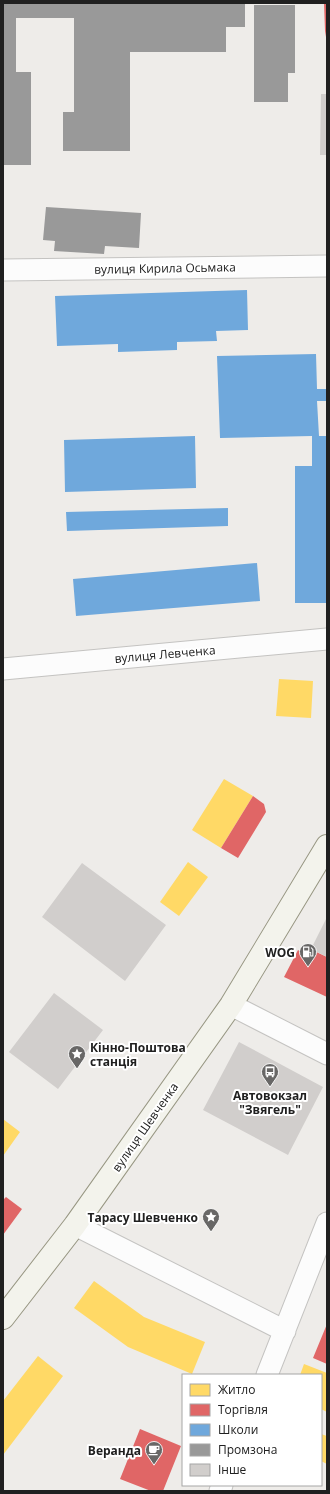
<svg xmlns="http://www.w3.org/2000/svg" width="330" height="1494" viewBox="0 0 330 1494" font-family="'Open Sans',sans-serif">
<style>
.homes{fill:#ffd966}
.shops{fill:#e06666}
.schools{fill:#6fa8dc}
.industry{fill:#999}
.building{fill:#d1cecc}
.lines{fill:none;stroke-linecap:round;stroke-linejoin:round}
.street-casing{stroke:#c4c3c1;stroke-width:23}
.secondary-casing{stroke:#979682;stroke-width:24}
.street{stroke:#fcfcfc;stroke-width:21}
.secondary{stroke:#f3f3ec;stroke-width:22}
.labels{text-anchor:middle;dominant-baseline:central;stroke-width:4;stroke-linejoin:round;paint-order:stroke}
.street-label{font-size:12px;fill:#202020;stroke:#fff}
.poi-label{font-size:12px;font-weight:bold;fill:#202020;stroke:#fff;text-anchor:end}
</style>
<rect width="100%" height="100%" fill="#eeece9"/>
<path class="homes" d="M279,679L313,681L311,718L276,716Z
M224,779L253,796L221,848L192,830Z
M188,862L208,877L179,916L160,902Z
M3,1119L20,1132L3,1156Z
M94,1281L144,1317L205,1342L192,1374L128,1347L74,1308Z
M38,1356L63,1376L3,1455V1401Z
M304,1364L327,1373V1412L321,1409V1375H300Z
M321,1434L327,1436V1464L321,1461Z"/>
<path class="shops" d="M324,3H327L326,37L325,31Z
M253,796L264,804L266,812L238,858L221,848Z
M308,948L327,957V997L284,977L298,950L304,954Z
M6,1197L22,1209L3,1235V1200Z
M327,1324V1364L313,1358Z
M140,1429L181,1446L163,1491H151L120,1479Z"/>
<path class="schools" d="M247,290L248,330L216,331L217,341L177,342V350L118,352V344L57,346L55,296Z
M316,354L317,389H326L327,401H317L319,436H327V603H295V466H312V436L220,438L217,356Z
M195,436L196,488L65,492L64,440Z
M228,508V526L67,531L66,512Z
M257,563L260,601L76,616L73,579Z"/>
<path class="industry" d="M3,3H245V27H226V52H130V151H63V112H74V18H16V72H31V165H3Z
M254,5H295V73H288V102H254Z
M46,207L141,213L139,248L105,246L104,254L54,251L55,241L43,240Z"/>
<path class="building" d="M321,94H327V155H320Z
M82,863L166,925L125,981L42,917Z
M327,917V957L311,949Z
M54,993L103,1030L58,1089L9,1052Z
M239,1042L323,1087L288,1155L203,1110Z"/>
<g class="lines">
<defs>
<path id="street" d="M3,270L327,266
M3,669L327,639
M231,1005L327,1054
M75,1225L285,1331
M267,1375L327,1223
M220,1491L222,1485"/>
<path id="secondary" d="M3,1318L75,1225L231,1005L327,846"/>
</defs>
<use href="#street" class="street-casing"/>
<use href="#secondary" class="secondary-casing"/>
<use href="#street" class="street"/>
<use href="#secondary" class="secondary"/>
</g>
<defs>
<symbol id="fuel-pin" viewBox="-11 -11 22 30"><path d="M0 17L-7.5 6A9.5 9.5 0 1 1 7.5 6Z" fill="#686766" stroke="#fff"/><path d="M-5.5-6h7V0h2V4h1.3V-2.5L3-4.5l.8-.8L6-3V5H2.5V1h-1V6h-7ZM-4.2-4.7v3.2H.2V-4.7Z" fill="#fff"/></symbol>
<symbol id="sight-pin" viewBox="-11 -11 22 30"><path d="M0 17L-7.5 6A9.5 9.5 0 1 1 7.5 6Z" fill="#686766" stroke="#fff"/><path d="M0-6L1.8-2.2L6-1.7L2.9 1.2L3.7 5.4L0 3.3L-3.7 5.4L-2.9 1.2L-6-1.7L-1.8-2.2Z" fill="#fff"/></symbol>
<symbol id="bus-pin" viewBox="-11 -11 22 30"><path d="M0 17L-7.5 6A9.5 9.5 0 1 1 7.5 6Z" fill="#686766" stroke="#fff"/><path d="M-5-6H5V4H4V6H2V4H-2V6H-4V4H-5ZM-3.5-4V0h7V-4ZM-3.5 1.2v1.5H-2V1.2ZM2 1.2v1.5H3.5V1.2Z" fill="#fff"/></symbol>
<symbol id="cafe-pin" viewBox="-11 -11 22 30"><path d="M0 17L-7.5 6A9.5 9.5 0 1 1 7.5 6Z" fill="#686766" stroke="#fff"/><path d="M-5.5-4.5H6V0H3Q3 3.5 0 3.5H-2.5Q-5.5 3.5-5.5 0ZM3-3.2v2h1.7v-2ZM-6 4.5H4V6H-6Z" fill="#fff"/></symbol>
</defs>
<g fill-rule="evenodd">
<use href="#fuel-pin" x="298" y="942" width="20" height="27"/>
<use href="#sight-pin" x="67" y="1044" width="20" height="27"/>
<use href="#bus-pin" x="260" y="1062" width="20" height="27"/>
<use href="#sight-pin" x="201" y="1207" width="20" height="27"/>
<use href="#cafe-pin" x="144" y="1440" width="20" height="27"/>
</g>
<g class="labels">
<g class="street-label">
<text transform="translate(165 268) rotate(-1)">вулиця Кирила Осьмака</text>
<text transform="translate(165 654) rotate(-5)">вулиця Левченка</text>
<text transform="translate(145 1127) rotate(-55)">вулиця Шевченка</text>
</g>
<g class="poi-label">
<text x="295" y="952">WOG</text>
<text x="90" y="1047" text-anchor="start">Кінно-Поштова<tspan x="90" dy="14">станція</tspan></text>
<text x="270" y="1095" text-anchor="middle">Автовокзал<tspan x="270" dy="14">"Звягель"</tspan></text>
<text x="198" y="1217">Тарасу Шевченко</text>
<text x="141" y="1450">Веранда</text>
</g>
</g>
<rect width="330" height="1494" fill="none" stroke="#202020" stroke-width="8"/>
<rect x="182" y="1374" width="140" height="112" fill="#ffffff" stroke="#a6a6a6"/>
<rect x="190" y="1384" width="20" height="12" fill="#ffd966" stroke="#a6a6a6"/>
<text x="218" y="1394" font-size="12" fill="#202020">Житло</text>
<rect x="190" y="1404" width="20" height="12" fill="#e06666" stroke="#a6a6a6"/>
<text x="218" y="1414" font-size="12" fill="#202020">Торгівля</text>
<rect x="190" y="1424" width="20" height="12" fill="#6fa8dc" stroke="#a6a6a6"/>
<text x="218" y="1434" font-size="12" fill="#202020">Школи</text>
<rect x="190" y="1444" width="20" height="12" fill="#999999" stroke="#a6a6a6"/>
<text x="218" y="1454" font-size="12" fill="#202020">Промзона</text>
<rect x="190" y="1464" width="20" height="12" fill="#d1cecc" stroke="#a6a6a6"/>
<text x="218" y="1474" font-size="12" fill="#202020">Інше</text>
</svg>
